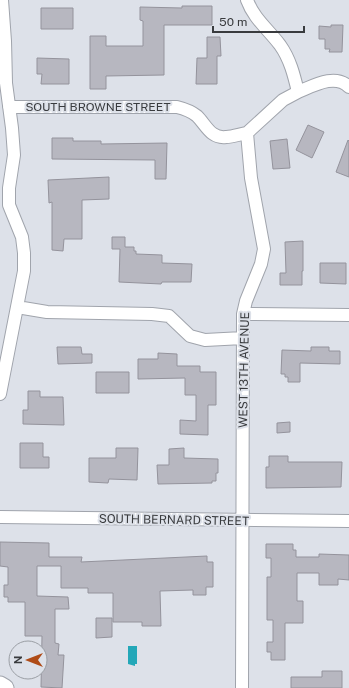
<svg xmlns="http://www.w3.org/2000/svg" width="349" height="688" viewBox="0 0 349 688" font-family="'Public Sans',sans-serif">
<style>
.water{fill:#23a7b8}
.building{fill:#b7b7c0;stroke:#94939c}
.lines{fill:none;stroke-linecap:round;stroke-linejoin:round}
.street-casing{stroke:#a0a4ac;stroke-width:14}
.secondary-casing{stroke:#a0a4ac;stroke-width:19}
.street{stroke:#fff;stroke-width:12}
.secondary{stroke:#fff;stroke-width:17}
.labels{text-anchor:middle;dominant-baseline:central;stroke-width:4;stroke-linejoin:round;paint-order:stroke}
.street-label{font-size:12px;fill:#393b3e;stroke:#dde1e9}
</style>
<rect width="100%" height="100%" fill="#dde1e9"/>
<path class="water" d="M128,646H137V664H135V666L128,664Z"/>
<path class="building" d="M182,6H212V25H164V75L106,76V89H90V36H106V46H143V21L140,20V7L182,8Z
M41,8H73V29H41Z
M331,25H343L342,52H329L330,49H325V39H319V26L331,27Z
M207,37H220L221,56H217V84H196L197,58H207Z
M37,58L69,59V84H41L42,74H37Z
M308,125L324,132L312,158L296,150Z
M52,138H73V141H101V144L167,143L166,179H155V160L52,159Z
M287,139L290,168L273,169L270,141Z
M348,140L349,141V177L336,172Z
M109,177V199L82,200V239H64L63,251L52,250V202L49,203L48,180Z
M112,237H125V247H134V251H136V254L162,255V263L192,264L191,282H162L161,284L119,282L120,249H112Z
M303,241V271H302V285H280V273H286L285,242Z
M320,263H346V284L320,283Z
M57,347H81L82,354H92V363L58,364Z
M311,347H329V351H340V364L300,363V382H288V377H285V374H281L282,350L311,351Z
M158,353L177,354V366H200V372H216V405H208V435L180,434V420L196,421V395H185V378L138,379V359H158Z
M96,372H129V393H96Z
M28,391H40V397H63L64,425L23,424V410H28Z
M290,422V432L277,433V423Z
M20,443H43V457H49V468H20Z
M116,448H138L137,480L109,479L108,483L89,482V458H116Z
M184,448V458L218,459V473H216V481H212V483L158,484L157,465H169V449Z
M269,456H288V462H342L341,487L266,488V467H269Z
M0,542L49,543V557H82L81,562L207,556V562H213V587H206V595H193V590L160,591L161,626H142V622H113V593H88V588H61V566H37V596L68,597L69,609H55V643L59,644L58,655H64L62,688L41,687L42,636H25V602H8V597H4V585H8V567L0,566Z
M266,544H293V550H296V557H319V554L349,555V580L338,579V585H319V573H297V601H303V623H285V660H271V652H267V642H273V620H267V577H271V558H266Z
M96,618H112V637L96,638Z
M322,671H342V688H291V677H322Z"/>
<g class="lines">
<defs>
<path id="street" d="M298,92C313,86 335,73 349,87
M9,107H177C185,109 191,111 197,116C206,125 211,139 226,137C233,137 240,134 247,133
M17,307L47,312L152,314L169,316L190,336L205,340L243,338
M243,314L349,315
M0,394L24,271V253L22,237L9,205V188L14,155L12,128L6,83L5,41L2,0
M0,517L349,521
M242,688L243,314L246,301L261,264L264,249L251,178L247,133L283,100L298,92C294,75 290,59 280,45C268,29 254,19 247,0"/>
<path id="secondary" d="M0,685L5,688"/>
</defs>
<use href="#street" class="street-casing"/>
<use href="#secondary" class="secondary-casing"/>
<use href="#street" class="street"/>
<use href="#secondary" class="secondary"/>
</g>
<g class="labels">
<g class="street-label">
<text x="98" y="107">SOUTH BROWNE STREET</text>
<text transform="translate(244 370) rotate(-89)">WEST 13TH AVENUE</text>
<text transform="translate(174 520) rotate(1)">SOUTH BERNARD STREET</text>
</g>
</g>
<g transform="translate(28 660) rotate(270)"><circle r="19" fill="#dde1e9" stroke="#9b9fa5"/>
<path d="M0-3L7 15L0 10L-7 15Z" fill="#af4b17"/>
<text y="-6" font-size="11" font-weight="bold" text-anchor="middle" fill="#393b3e">N</text>
</g>
<path d="M213 26v6h91v-6" fill="none" stroke="#393b3e" stroke-width="2"/>
<text x="219" y="26" font-size="12" fill="#393b3e" stroke="#dde1e9" stroke-width="3" paint-order="stroke">50 m</text>
</svg>
